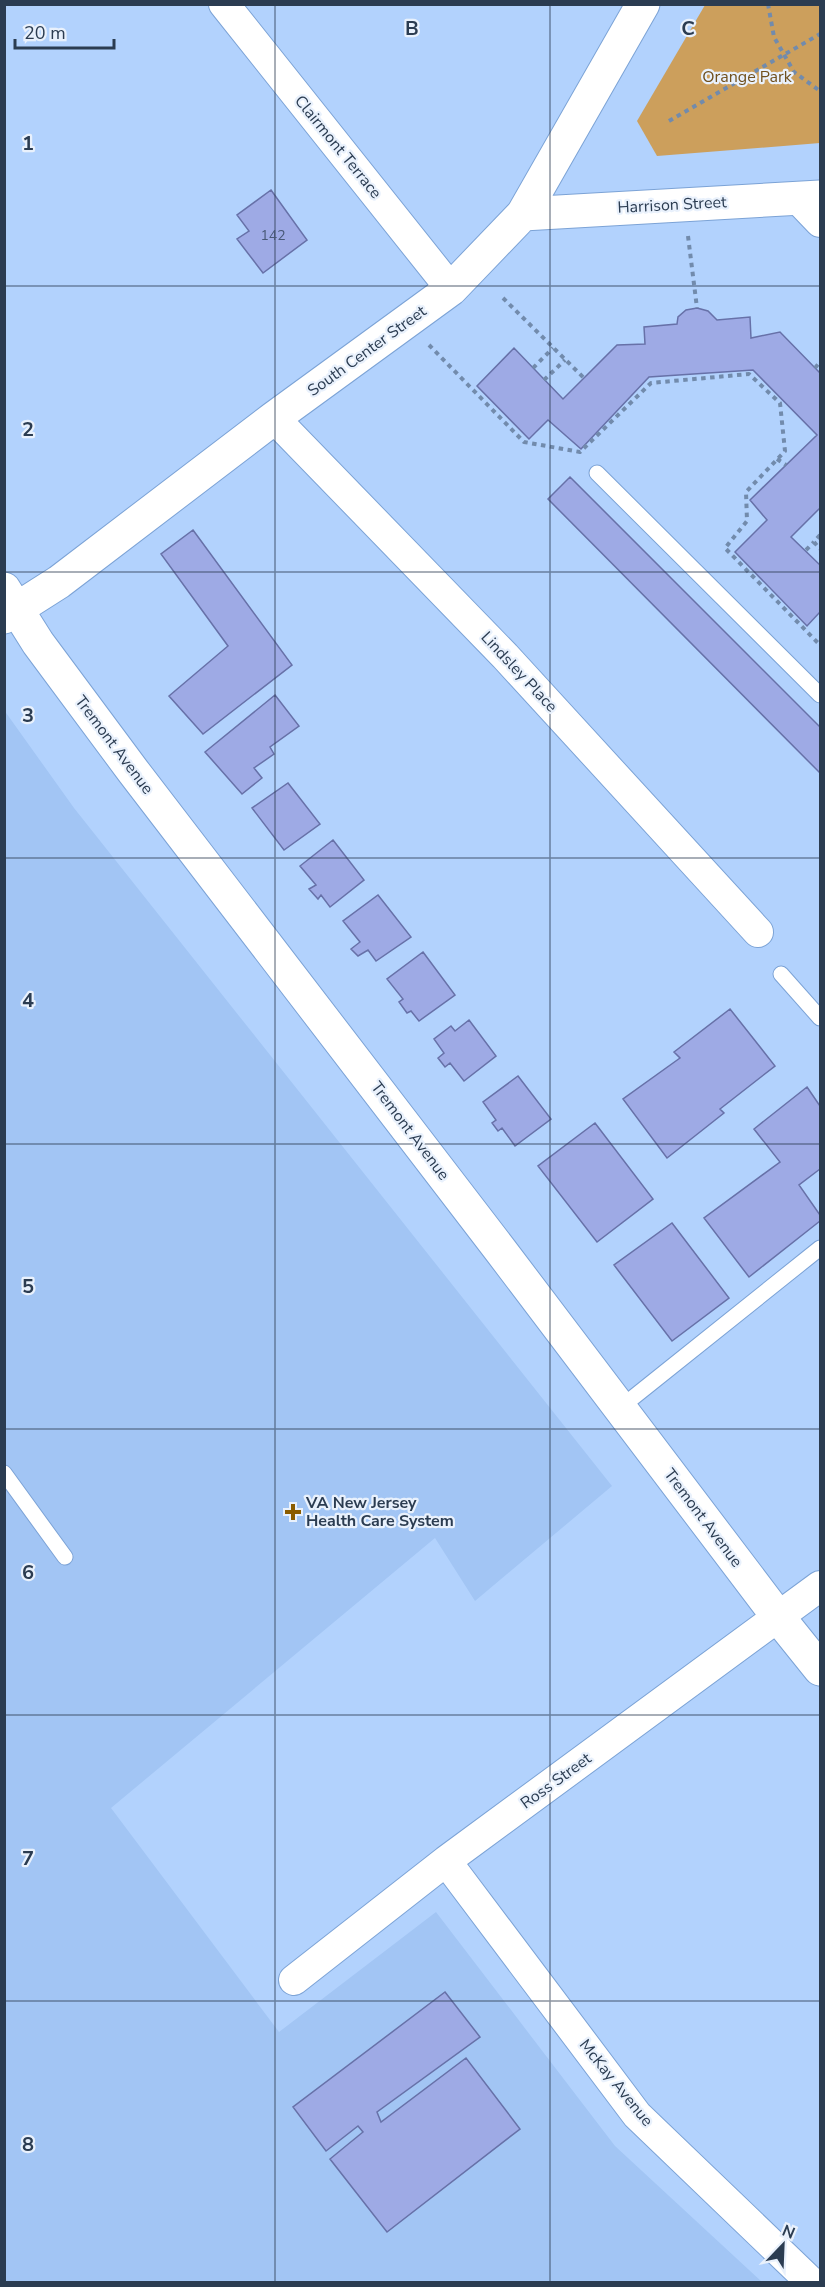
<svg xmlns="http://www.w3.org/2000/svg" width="825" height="2287" viewBox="0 0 825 2287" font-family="'Nunito Sans',sans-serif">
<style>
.built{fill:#a2c5f4}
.green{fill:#cc9f5c}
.building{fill:#9eaae5;stroke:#6771a8;stroke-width:1.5}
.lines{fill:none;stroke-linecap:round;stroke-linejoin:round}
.lane-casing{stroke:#7ca3d6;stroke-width:17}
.street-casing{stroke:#7ca3d6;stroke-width:32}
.secondary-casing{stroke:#7ca3d6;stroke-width:35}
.path{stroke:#728bac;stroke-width:4;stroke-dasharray:4.5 4.5;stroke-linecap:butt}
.lane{stroke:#fff;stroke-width:15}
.street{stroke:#fff;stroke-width:30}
.secondary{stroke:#fff;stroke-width:33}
.grid{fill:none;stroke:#2b3c51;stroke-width:1.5;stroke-opacity:0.55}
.poi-dot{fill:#8a5c00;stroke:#e9f1fc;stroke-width:2}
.labels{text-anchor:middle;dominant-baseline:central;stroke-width:4.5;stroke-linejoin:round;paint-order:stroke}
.number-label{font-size:14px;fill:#485876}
.park-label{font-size:16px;fill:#70501d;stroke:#e9f1fc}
.street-label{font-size:16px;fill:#2b3c51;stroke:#e9f1fc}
.poi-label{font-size:16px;font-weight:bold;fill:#2b3c51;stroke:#e9f1fc;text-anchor:start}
.grid-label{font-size:20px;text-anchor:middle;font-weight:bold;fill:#2b3c51;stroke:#e9f1fc;stroke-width:4.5;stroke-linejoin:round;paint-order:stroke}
</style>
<rect width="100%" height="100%" fill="#b2d2fd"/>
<path class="built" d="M4,710L74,808L612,1486L475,1601L435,1538L111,1808L279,2032L436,1912L615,2146L762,2282H5Z"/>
<path class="green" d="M705,5H820V143L657,156L637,121Z"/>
<path class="building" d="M271,190L307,240L263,273L237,239L249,231L237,215Z
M697,308L708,311L717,320L750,317L751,338L780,332L820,373V508L791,537L820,565V612L807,626L735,552L767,520L750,500L817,435L753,370L649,377L581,449L548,420L529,439L477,386L514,348L563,399L617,345L645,344L644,327L677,324L678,317L686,310Z
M570,477L820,727V773L548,499Z
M193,530L292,665L203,734L169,696L228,646L161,554Z
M275,695L299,726L270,747L274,754L254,768L262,778L242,794L205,752Z
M288,783L320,824L284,850L252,808Z
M333,840L364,880L330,907L321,895L318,899L309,889L316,885L300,866Z
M378,895L411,937L376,961L368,950L358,956L351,949L360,942L343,921Z
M423,952L455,995L419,1021L411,1011L407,1013L399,1002L403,999L387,979Z
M730,1009L775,1066L720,1109L724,1113L667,1158L623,1099L680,1058L674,1052Z
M469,1020L496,1056L464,1081L450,1063L445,1067L438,1058L444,1053L434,1039L451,1026L455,1031Z
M518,1076L551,1119L515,1146L502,1128L498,1131L492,1123L496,1120L483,1102Z
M807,1087L820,1106V1169L799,1185L820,1215V1221L749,1277L704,1218L780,1162L754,1129Z
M595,1123L653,1199L597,1242L538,1166Z
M672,1223L729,1298L672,1341L614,1265Z
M445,1992L480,2037L377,2112L381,2122L466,2058L520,2129L387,2232L330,2159L363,2132L358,2126L326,2151L293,2107Z"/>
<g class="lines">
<defs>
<path id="lane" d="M597,473L820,695
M781,974L820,1018
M620,1408L820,1248
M4,1473L65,1557"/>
<path id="street" d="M224,4L451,289
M798,199L820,222
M274,418L505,656L758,932
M446,1861L637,2115L811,2282
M294,1980L446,1861L820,1586"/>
<path id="secondary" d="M523,214L820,197
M4,589L38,643L133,771L501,1251L779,1618L820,1669
M4,617L59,582L274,418L451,289L523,214L643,4"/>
</defs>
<use href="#lane" class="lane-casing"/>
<use href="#street" class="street-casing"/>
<use href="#secondary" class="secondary-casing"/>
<path class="path" d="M768,4L774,37L794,72L820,91
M669,121L820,34
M688,236L697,308
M503,298L584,378
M429,345L524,442L580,452L651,383L749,374L780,403L785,451L746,492L747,521L725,548L820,645
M533,368L553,348
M815,368L820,362
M544,380L565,360
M777,459L786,465
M820,535L814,542L820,549
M806,550L814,542"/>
<use href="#lane" class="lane"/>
<use href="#street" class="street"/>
<use href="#secondary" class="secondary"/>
</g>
<path class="grid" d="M275,4V2282M550,4V2282M4,286H820M4,572H820M4,858H820M4,1144H820M4,1429H820M4,1715H820M4,2001H820"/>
<path class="poi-dot" d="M290 1503h6v6h6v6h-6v6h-6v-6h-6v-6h6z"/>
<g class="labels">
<g class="number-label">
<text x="273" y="235">142</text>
</g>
<g class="park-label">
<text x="747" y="77">Orange Park</text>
</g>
<g class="street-label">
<text transform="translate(338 147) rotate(51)">Clairmont Terrace</text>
<text transform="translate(672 205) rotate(-3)">Harrison Street</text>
<text transform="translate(367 351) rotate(-36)">South Center Street</text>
<text transform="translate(519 672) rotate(47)">Lindsley Place</text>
<text transform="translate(114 745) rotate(53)">Tremont Avenue</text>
<text transform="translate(410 1131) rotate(53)">Tremont Avenue</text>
<text transform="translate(703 1518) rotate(53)">Tremont Avenue</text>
<text transform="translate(556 1781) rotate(-36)">Ross Street</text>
<text transform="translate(616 2083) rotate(51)">McKay Avenue</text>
</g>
<g class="poi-label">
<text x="306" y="1503">VA New Jersey<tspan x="306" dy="18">Health Care System</tspan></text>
</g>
</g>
<g class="grid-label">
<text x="412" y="35">B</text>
<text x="688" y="35">C</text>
<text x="28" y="150">1</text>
<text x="28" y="436">2</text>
<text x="28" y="722">3</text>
<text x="28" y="1007">4</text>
<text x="28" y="1293">5</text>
<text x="28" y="1579">6</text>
<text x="28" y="1865">7</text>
<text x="28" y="2151">8</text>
</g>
<rect width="825" height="2287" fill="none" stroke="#2b3c51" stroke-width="12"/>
<g transform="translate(783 2245) rotate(23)" stroke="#e9f1fc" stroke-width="4.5" paint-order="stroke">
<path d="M0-4.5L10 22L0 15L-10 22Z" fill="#2b3c51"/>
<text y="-9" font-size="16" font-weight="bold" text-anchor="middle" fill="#2b3c51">N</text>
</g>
<path d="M15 39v9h99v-9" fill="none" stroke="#2b3c51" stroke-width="3"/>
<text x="24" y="39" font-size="18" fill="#2b3c51" stroke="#e9f1fc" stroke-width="4.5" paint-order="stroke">20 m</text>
</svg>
